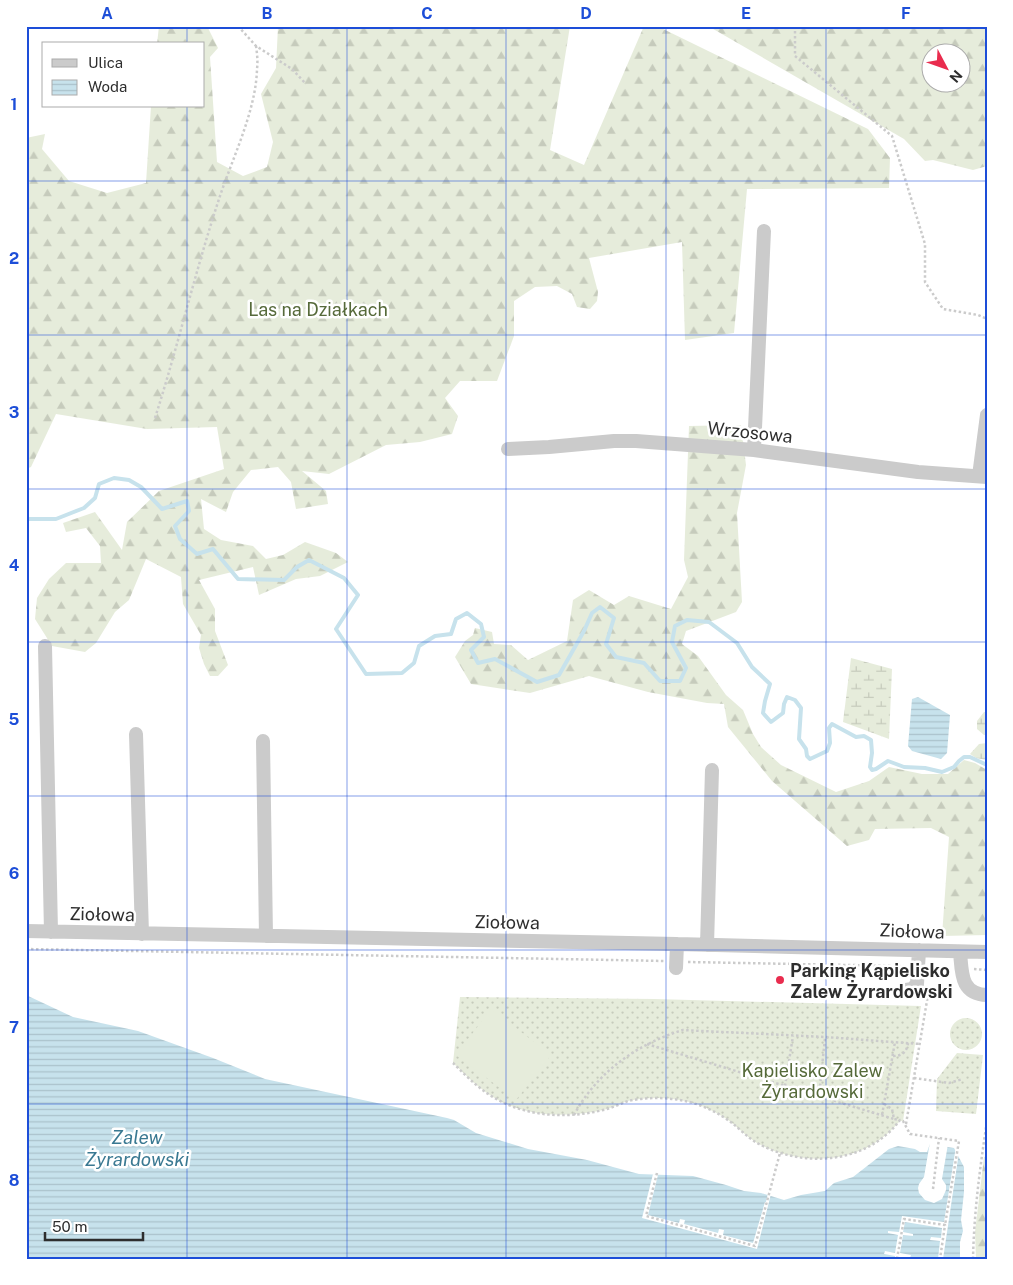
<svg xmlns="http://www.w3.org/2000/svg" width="1013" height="1285" viewBox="0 0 1013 1285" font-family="'Public Sans',sans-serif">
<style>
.grass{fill:url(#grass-dots)}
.forest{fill:url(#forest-firs);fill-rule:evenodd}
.wetland{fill:url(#wetland-marsh)}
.garden{fill:#e6ecdb}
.water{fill:url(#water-rules)}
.pier{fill:#fff}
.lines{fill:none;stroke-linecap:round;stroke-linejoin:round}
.stream{stroke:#c7e2ec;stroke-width:4}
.path{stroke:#cbcbcb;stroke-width:2.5;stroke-dasharray:2.5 2.5;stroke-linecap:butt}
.minor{stroke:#cbcbcb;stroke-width:14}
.grid{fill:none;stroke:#1d4ed8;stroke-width:1;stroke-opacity:0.55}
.poi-dot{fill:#e92c4e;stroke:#fff;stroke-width:2}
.labels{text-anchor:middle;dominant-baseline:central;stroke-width:5;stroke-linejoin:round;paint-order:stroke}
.park-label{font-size:18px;fill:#566a3a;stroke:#fff}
.street-label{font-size:18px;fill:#2e2e2e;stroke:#fff}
.poi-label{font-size:18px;font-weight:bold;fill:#2e2e2e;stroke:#fff;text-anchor:start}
.water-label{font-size:19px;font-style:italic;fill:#3a7992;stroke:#fff}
.neatline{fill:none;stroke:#1d4ed8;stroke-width:2}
.grid-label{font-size:16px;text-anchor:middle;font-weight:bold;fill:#1d4ed8}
</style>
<defs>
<pattern id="grass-dots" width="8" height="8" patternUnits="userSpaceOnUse" patternTransform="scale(1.25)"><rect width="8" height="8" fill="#e6ecdb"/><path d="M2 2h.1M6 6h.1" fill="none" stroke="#c6cbbc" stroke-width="1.8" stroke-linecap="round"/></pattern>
<pattern id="forest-firs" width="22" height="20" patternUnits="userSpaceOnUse" patternTransform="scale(1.25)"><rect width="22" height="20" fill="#e6ecdb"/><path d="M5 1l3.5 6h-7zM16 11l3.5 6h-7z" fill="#c6cbbc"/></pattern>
<pattern id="wetland-marsh" width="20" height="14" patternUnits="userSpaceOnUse" patternTransform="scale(1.25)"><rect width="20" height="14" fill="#e6ecdb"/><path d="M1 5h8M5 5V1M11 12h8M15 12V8" fill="none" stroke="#c6cbbc"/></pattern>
<pattern id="water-rules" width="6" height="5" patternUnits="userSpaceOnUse" patternTransform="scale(1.25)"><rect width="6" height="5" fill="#c7e2ec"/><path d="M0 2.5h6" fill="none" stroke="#abc2cb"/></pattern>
</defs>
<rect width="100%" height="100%" fill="#fff"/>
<path class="grass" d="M460,997L654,999L921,1006L903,1121H900C896,1125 892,1130 887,1134C852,1165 798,1165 759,1144C749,1139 741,1130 732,1123C719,1113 701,1104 685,1101C667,1097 646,1097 628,1101C621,1103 614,1107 607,1109C570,1118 527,1118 493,1097C478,1088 466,1075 453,1063Z
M950 1034a16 16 0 1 1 32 0a16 16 0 1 1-32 0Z
M957,1053L983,1055L976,1114L936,1111L937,1079Z"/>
<path class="forest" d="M159,26H207L218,48L210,57L217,162L243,176L267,167L273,142L261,94L276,68L278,26H570L550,150L584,165L644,26H657L868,129L890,158L889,188L747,189L734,333L685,340L682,242L589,258L598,292L597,301L590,309L577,307L572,294L557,286L535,287L514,301V336L497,381H460L445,398L458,416L452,434L420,442L386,445L329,474L302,471L326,491L328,504L296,509L291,482L278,467L251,470L233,492L226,512L201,499L204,529L221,540L253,546L266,559L283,555L305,542L336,553L348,562L320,576L296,579L259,595L253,567L199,580L215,609V631L228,665L218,676H210L204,664L199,648L201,635L183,604L181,577L146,559L129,600L115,612L96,643L85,652L52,646L35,619L37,598L49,579L66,563H101L100,546L86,528L66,532L63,523L95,512L122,550L127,522L159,491L224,469L217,427L147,429L56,414L31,467L26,469V138L45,134L42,149L69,181L107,193L146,183L151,106H204V44H157Z
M708,26H987V166L973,170L933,160L925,161L904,139ZM930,52H960V82H930Z
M741,425L746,465L737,513L742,602L736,612L686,631L682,644L698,656L726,695L743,710L753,734L761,747L781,765L836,792L869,781L889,767L922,774H948L964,760L975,763L987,770V812L986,815L987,816V935L942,936L949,837L931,828L875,829L869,840L847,846L772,781L728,727L724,704L707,703L648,692L589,676L530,693L471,684L455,657L465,641L473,635L475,628L492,632L494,644L511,645L528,660L567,641L573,600L589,590L614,605L629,596L671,609L688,577L684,560L689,426Z
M987,1156V1259H976L975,1232L984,1157Z"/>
<path class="wetland" d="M851,658L892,669L889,739L843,722Z
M984,712H987V735H984L977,729V721Z
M987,743V760L976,758L970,754L979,744Z"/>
<path class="garden" d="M491,1009L551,1055L516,1100L456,1055Z"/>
<path class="water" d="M918,697L950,715L947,753L941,759L912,751L908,746L912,699Z
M26,995L73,1017L138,1031L213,1058L265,1079L447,1118L454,1120L476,1133L528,1149L587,1160L639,1174L693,1176L726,1185L744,1191L761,1193L784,1200L801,1195L825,1191L834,1183L853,1177L889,1149L898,1146L915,1149L920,1152H927L930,1144L954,1148L964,1167V1192L961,1220L963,1231L960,1242V1259H26Z"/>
<path class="pier" d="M930,1142L948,1144L942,1179L946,1185V1190L942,1199L934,1203L925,1200L919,1193L918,1188L919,1184L924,1177Z
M956,1146L959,1152L943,1259H938L940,1241L930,1240L931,1237L941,1238L942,1228L905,1222L903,1232L913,1234V1236L903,1235L900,1253L911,1255L910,1258L900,1257L899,1259H895V1256L884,1254L885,1251L895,1253L898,1235L888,1233V1231L899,1232L902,1216L944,1222Z
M653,1174L658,1175L648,1215L679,1223L680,1219L685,1220L684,1224L718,1233L719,1229L724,1230L723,1235L753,1243L765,1202H766L768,1193L771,1194L757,1249L642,1218Z"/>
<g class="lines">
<path class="stream" d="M26,519H56L84,508L95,498L99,484L114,478L129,480L141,487L162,509L187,501L189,511L175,526L180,539L197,554L213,549L238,579L284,580L297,567L309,560L344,578L358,595L336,629L366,674L402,673L414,663L419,646L435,636L451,634L456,619L467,613L481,624L484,637L471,650L478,663L495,659L537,682L559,675L584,631L592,613L600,607L614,618L606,644L616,657L644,663L660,681H680L686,668L672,642L675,626L687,620L709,622L737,643L752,667L770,684L765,701L763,713L771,722L783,713L784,704L787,697L795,700L801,708L799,739L806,749L807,756L810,759L827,751L830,743L829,728L832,724L856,737L864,736L871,740L872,753L870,767L872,770L876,769L888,761L904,767L925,768L942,772L954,767L959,761L964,757H970L987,765"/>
<path class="path" d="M238,26L256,46L292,69L306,84
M795,26V56L892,136L925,244V282L943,309L978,315L987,319
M155,418C178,346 195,272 219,199C232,159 256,111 257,69C258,61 257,53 256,46
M26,949L665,961
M688,962L903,966L904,967
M929,968H949
M974,969L987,970
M647,1044L894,1119
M893,1056C902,1056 907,1052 908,1043
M453,1063C465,1075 478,1088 493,1097C526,1117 567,1119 603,1110C612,1108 620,1104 628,1101C646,1097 667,1097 685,1101C701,1104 719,1113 732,1123C741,1130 749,1139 759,1144C798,1165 852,1165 887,1134C892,1130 896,1125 900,1120L903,1121L910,1134L959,1141L945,1225
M914,1078L949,1083L963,1079
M785,1086L793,1036
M819,1096L825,1038
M884,1104L892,1109L894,1119L900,1120
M574,1115C597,1072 637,1044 683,1030L825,1037L920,1044
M882,1115L895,1042
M906,1124L929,989
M657,1173L646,1216L755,1246L780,1153
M933,1189L939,1138
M897,1259L904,1219L945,1225L940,1259
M973,1259C974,1212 980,1167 987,1121"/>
<path class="minor" d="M508,449L549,447L614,441H636L754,450L918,472L987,477
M754,450L764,231
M979,476L987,415
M45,646L51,932
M136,734L142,934
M263,741L266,936
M26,931L677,944L987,952
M707,945L712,770
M960,952C962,972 960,994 987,995
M676,968L677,944
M906,990L912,989L917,984L919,950"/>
</g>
<path class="grid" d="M187,26V44M347,26V1259M506,26V1259M666,26V1259M826,26V1259M187,106V1259M26,181H987M26,335H987M26,489H987M26,642H987M26,796H987M26,950H987M26,1104H987"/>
<circle class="poi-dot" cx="780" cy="980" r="5"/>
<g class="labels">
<g class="park-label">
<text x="318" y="309">Las na Działkach</text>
<text x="812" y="1070">Kapielisko Zalew<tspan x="812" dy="21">Żyrardowski</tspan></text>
</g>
<g class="street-label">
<text transform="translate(750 432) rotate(6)">Wrzosowa</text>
<text transform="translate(102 914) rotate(1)">Ziołowa</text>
<text transform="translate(507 922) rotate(1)">Ziołowa</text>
<text transform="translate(912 931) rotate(2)">Ziołowa</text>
</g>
<g class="poi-label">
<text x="790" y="970">Parking Kąpielisko<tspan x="790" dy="21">Zalew Żyrardowski</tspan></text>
</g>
<g class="water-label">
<text x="137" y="1137">Zalew<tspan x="137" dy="22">Żyrardowski</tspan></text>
</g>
</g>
<rect width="1013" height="1285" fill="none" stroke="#ffffff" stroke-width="55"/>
<rect x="42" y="42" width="162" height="65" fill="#ffffff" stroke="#ababab"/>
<rect x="52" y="59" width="25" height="8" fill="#cbcbcb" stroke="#ababab"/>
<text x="88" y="68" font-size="15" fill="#2e2e2e">Ulica</text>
<rect x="52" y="80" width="25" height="15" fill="url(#water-rules)" stroke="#ababab"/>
<text x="88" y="92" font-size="15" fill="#2e2e2e">Woda</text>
<g transform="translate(946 68) rotate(131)"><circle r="24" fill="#ffffff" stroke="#ababab"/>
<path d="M0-4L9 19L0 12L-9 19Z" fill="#e92c4e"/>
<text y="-8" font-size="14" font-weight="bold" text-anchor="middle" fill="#2e2e2e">N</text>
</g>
<path d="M45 1232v8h98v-8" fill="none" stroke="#2e2e2e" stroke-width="2.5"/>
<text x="52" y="1232" font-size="15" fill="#2e2e2e" stroke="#ffffff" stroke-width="4" paint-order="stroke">50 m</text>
<rect x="28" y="28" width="958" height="1230" class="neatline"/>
<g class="grid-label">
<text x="107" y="19">A</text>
<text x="267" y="19">B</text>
<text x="427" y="19">C</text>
<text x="586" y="19">D</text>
<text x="746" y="19">E</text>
<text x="906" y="19">F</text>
<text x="14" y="110">1</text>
<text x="14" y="264">2</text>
<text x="14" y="418">3</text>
<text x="14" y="571">4</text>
<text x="14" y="725">5</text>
<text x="14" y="879">6</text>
<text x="14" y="1033">7</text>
<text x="14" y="1186">8</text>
</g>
</svg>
